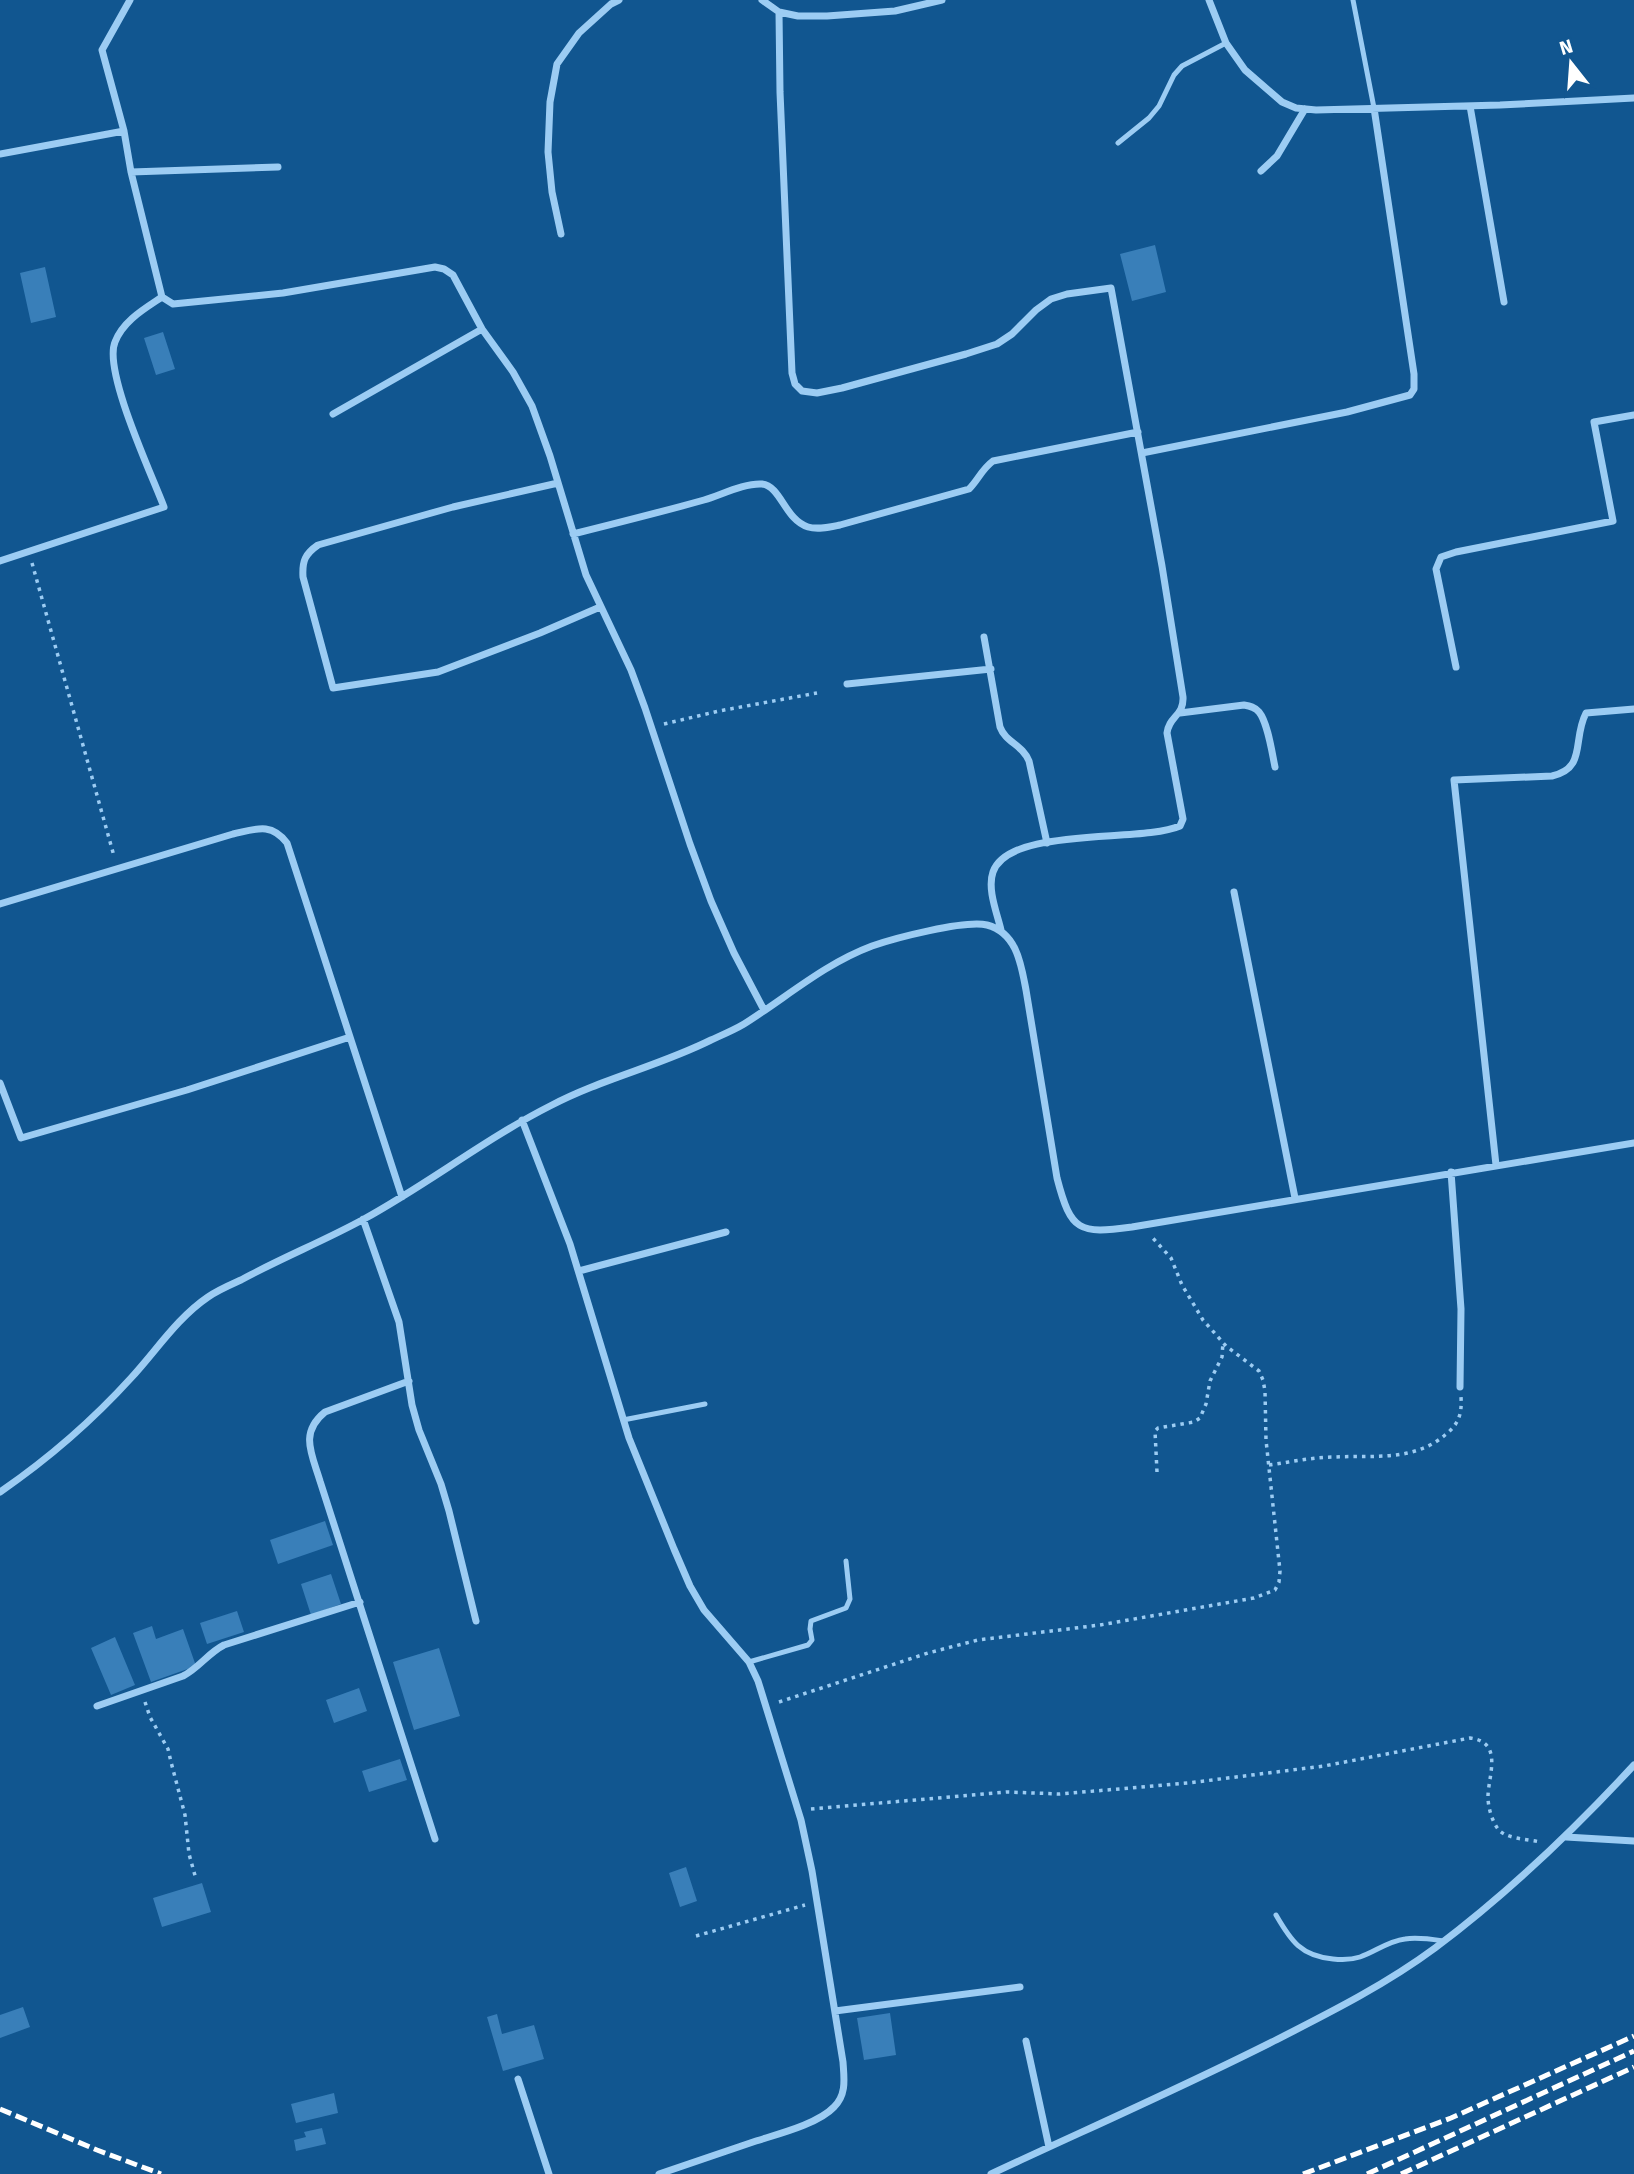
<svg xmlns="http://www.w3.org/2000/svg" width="1634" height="2174" viewBox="0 0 1634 2174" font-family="'Fira Sans',sans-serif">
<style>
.building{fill:#397fb9}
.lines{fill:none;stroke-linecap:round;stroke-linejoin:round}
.path{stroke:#9cccf3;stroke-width:3.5;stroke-dasharray:3.5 5;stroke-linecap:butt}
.service{stroke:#9cccf3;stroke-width:5}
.minor{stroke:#9cccf3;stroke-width:7}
.rail{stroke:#fff;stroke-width:5;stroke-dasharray:12 5;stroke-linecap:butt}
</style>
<rect width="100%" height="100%" fill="#115690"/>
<path class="building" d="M1155,245L1166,292L1132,301L1120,254Z
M45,267L56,317L31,323L20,273Z
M163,332L175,369L156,375L144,338Z
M325,1521L333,1545L278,1564L270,1540Z
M331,1574L341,1604L311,1615L301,1584Z
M237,1611L244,1632L207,1644L200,1623Z
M152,1626L156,1639L183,1629L196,1666L151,1682L133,1633Z
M115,1637L135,1685L111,1695L91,1648Z
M439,1648L460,1716L414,1730L393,1662Z
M359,1688L367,1711L334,1723L326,1700Z
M400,1759L407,1780L369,1792L362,1771Z
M686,1867L697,1901L680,1907L669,1873Z
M202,1883L211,1912L162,1927L153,1898Z
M23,2007L30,2027L0,2038V2015Z
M890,2013L896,2055L864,2060L857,2018Z
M497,2014L502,2034L534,2025L544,2059L503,2071L487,2017Z
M334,2093L338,2113L296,2123L291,2104Z
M322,2128L326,2144L296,2151L294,2140L306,2137L304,2132Z"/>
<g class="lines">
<path class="path" d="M32,563L114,856
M664,724L719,711L817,693
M1269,1465C1291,1462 1313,1457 1335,1457C1373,1455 1413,1462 1445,1435C1459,1424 1462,1414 1461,1397
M1157,1472L1155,1431L1158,1428L1194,1422L1200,1418L1206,1404L1210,1381L1222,1357L1223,1342
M145,1702L150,1717L168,1749L171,1762L185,1815L189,1854L196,1879
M779,1702L928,1653L978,1640L1100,1625L1254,1598L1275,1590L1279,1582L1280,1571L1266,1440L1265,1391L1263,1380L1259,1371L1226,1346L1203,1320L1182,1285L1171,1258L1151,1236
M811,1809L1007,1792L1060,1794L1188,1783L1324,1766L1470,1738C1504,1742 1488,1776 1488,1797C1488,1807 1492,1821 1498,1829C1506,1839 1527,1839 1540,1842
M696,1936L805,1905"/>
<path class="service" d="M1353,0L1374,108
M1118,143L1149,118L1159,106L1174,75L1182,66L1226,43
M623,1420L705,1404
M749,1662L808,1645L812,1640L810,1629L811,1621L846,1608L850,1599L846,1561
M1276,1915C1291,1941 1301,1956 1333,1959C1342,1960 1351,1960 1360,1957C1375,1952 1388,1941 1405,1939C1418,1937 1430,1939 1443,1941"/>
<path class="minor" d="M762,0L779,12L798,16H827L895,11L942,0
M1209,0L1226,43L1245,70L1282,102L1296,108L1316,110L1500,105L1634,98
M779,12L780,92L792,373L795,384L802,391L817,393L842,388L966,354L997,344L1012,334L1036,310L1051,299L1067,294L1111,288L1162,566L1183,697C1184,716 1169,716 1167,733L1183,819L1180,826C1141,843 1009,826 993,872C987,889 997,913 1001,930
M1470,106L1504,302
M124,131L102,50L130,0
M0,154L124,131L131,172L162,297L173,304L283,293L435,267L444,269L453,275L482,329L513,372L532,406L550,456L586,575L631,670L645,708L690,844L711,901L734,953L764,1010
M1261,171L1277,156L1305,109
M131,172L278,167
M561,234L552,192L548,152L550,102L557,64L579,33L611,4L619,0
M333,414L482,329
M1142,453L1347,412L1410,395L1414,389V374L1374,108
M558,483L453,507L318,545C305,554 302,561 303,577L333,688L438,672L540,633L600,607
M573,534C617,523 661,512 704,500C721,495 744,483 762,484C781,486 785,520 808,527C818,530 830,527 840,525L969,489C978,480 982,469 993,461L1138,432
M0,561L164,507C152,475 103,371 115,342C123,321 144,309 162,297
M984,637L1000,727C1006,743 1022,744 1029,761L1047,843
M1456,667L1436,569L1441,557L1456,552L1613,521L1594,422L1634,415
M847,684L991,669
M1180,713L1244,705C1250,706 1255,707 1259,712C1268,723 1272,753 1275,767
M1234,892L1295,1198
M0,904L233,834C256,829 271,822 287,843L402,1197
M0,1083L21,1138L187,1090L350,1037
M522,1120L570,1244L629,1438L674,1549L690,1586L704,1610L749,1662L758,1681L801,1820L812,1871L843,2062C844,2078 847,2094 834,2107C818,2124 778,2134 756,2141C724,2152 691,2163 659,2174
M1496,1165L1454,780L1552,776C1587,768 1572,740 1586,713L1634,709
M1451,1172L1461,1309L1460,1387
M363,1219L399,1322L412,1405L419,1430L441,1484L449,1511L476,1621
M579,1271L726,1232
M409,1381L325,1412C299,1433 312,1454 320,1481L435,1839
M0,1492C48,1459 91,1422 131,1378C156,1351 177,1318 208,1297C218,1290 230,1285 241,1280C281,1258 324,1241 364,1219C428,1184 485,1139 550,1106C601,1079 659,1066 711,1040C722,1035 734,1030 744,1024C787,997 824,964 872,946C895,938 964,920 987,925C1017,933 1021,964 1026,990L1057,1178C1071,1232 1079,1234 1132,1227L1634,1143
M97,1706L183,1676C199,1668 208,1653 224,1645L360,1602
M1566,1837L1634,1841
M835,2011L1020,1987
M1026,2041L1049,2147
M518,2079L549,2174
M991,2174C1085,2130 1181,2088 1274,2041C1329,2013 1385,1985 1435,1948C1507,1894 1573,1831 1634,1765"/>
<path class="rail" d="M0,2109L97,2150L161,2174
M1303,2174L1451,2118L1634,2036
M1367,2174L1634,2051
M1401,2174L1634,2067"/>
</g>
<g transform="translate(1571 63) rotate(343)" stroke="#115690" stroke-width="5" paint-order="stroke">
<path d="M0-5L12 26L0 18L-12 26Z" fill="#ffffff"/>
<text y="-10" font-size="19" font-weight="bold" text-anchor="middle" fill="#ffffff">N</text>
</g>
</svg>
